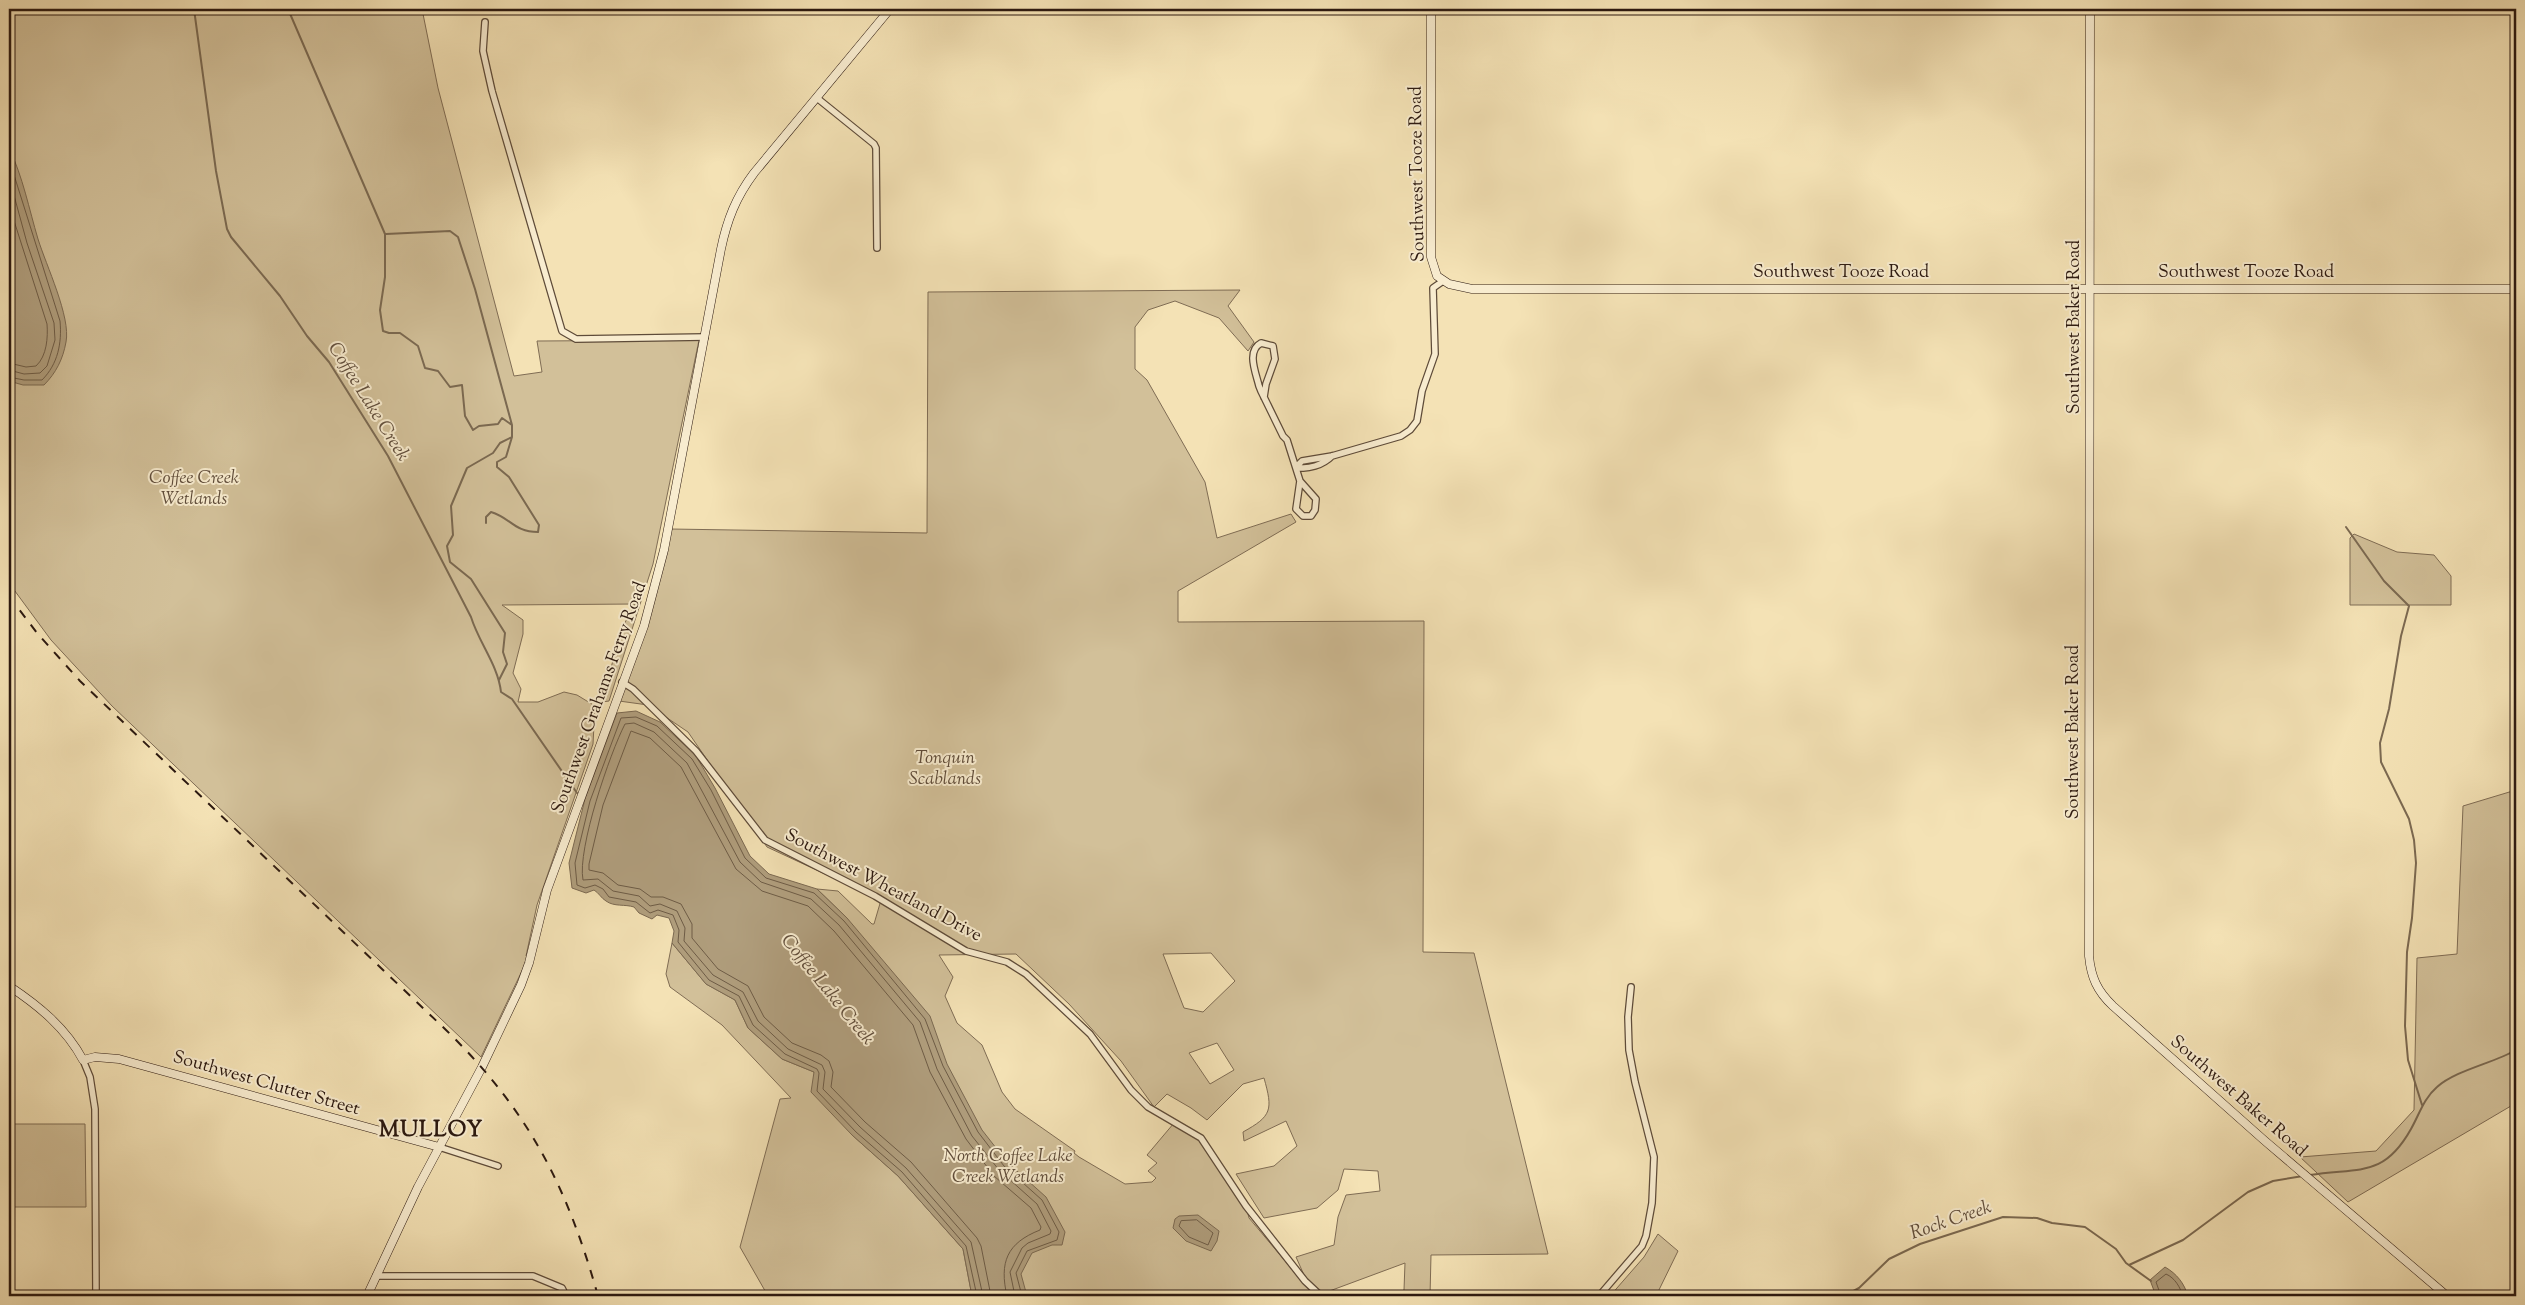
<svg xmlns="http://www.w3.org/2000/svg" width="2525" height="1305" viewBox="0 0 2525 1305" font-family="'Sorts Mill Goudy',serif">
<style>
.green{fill:#d2c099;stroke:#7f6c54;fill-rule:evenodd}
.water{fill:#b09e7d;stroke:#7b6951}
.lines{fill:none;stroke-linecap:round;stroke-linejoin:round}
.shore{stroke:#6e5c46;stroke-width:1}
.stream{stroke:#7b6951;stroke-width:2}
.street-casing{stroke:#5e4b39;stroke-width:8}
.secondary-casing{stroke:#2c1910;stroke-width:9}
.street{stroke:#f8eccf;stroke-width:5.5}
.secondary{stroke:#f8eccf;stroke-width:8}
.rail{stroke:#2c1910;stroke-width:2;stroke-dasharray:9 9;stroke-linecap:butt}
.labels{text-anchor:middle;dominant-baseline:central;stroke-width:4;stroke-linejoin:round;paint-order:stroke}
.street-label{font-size:18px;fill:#2c1910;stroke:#f8eccf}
.park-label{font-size:18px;font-style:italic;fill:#5e4b39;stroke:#f8eccf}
.water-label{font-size:19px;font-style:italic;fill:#614e3c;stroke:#f8eccf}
.district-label{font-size:22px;font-weight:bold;letter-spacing:1px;fill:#2c1910;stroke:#f8eccf}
</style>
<rect width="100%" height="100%" fill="#f4e2b5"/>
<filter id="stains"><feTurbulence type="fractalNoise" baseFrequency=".004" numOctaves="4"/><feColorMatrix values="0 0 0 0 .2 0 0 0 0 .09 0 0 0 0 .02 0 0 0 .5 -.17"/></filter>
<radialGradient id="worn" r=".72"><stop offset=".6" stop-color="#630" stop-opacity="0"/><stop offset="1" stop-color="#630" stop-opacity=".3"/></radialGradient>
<path class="green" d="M9,9H422L438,88L514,376L542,372L537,341L699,340L653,564L609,701L602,702L621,630L635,604L502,605L523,620V634L513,673L521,689L518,702H538L564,692L577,695L595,706L593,744L537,905L526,956H529L481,1057L112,706L51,640L9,583Z
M1240,290L1228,306L1254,342L1248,351L1219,318L1175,301L1148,310L1135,327V369L1147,380L1205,482L1217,538L1291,514L1296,522L1178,591V622L1424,621L1423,952L1474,953L1548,1254L1431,1255L1430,1296H1395L1404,1290L1405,1263L1316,1296H1025L847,918L817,889L838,891L872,924H874L881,900L767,847L688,732L648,705L619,701L670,529L927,533L928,292ZM1211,953L1235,981L1203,1012L1184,1008L1163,954ZM1016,954L1069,1004L1121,1061L1154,1107L1167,1094L1191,1108L1207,1120L1243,1084L1264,1078C1273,1110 1272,1116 1243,1132L1244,1141L1286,1121L1297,1146L1274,1166L1236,1174L1264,1218L1317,1208L1338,1190L1344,1169L1378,1171L1380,1191L1346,1195L1338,1217L1334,1245L1296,1257L1312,1293L1249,1218L1246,1206L1195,1133L1174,1123L1147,1155L1157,1163L1148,1171L1156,1178L1152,1182L1125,1184L1079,1157L1074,1153L1075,1151L1015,1109L1002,1092L982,1045L957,1023L945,996L953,977L939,955ZM1217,1043L1234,1070L1210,1084L1189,1053Z
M2354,534L2397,552L2434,555L2451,576V605H2350V538Z
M2516,790V1103L2348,1202L2300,1157L2376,1151L2414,1110L2417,958L2457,954L2463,806Z
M672,943L706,984L735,1000L748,1028L782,1059L814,1072L852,1135L898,1176L963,1249L972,1296H885L882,1291L872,1296H768L740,1247L780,1099L791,1098L722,1025L670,987L666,974Z
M9,1124H85L86,1207H9Z
M1658,1234L1678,1251L1656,1296H1610L1644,1257Z"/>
<path class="water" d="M9,148C23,177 29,209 38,239C46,265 71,317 66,342C63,359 56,373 44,385H23L9,381Z
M636,711L660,722L696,756L715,788L750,856L769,874L817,889L847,918L930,1016L947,1064L982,1130L1007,1162L1046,1197L1065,1232L1062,1245H1052L1032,1253L1021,1274L1027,1296H972L963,1249L898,1176L852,1135L811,1092L814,1072L782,1059L748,1028L735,1000L706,984L672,943L674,931L669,918L657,915L652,919L639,913L634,907C625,904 614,907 606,901C601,898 599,893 594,890L586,893L572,888L569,863L585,799L617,713Z
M1198,1215L1219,1231L1217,1241L1211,1251L1186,1241L1173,1228L1175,1219L1179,1216Z
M2165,1267C2177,1274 2184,1283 2188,1296H2156L2150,1280Z"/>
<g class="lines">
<path class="shore" d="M9,159L60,321C62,343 58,364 42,380H24L9,377
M9,177L27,243L54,323L55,340L47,366L40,373L24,374L9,370
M9,205L47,324C48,337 47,356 36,366L26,367L9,363
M1197,1220L1213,1233L1208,1245L1189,1237L1179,1226L1181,1221Z
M977,1296L966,1246L902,1172L856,1132L817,1091L819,1073L817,1069L785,1054L753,1025L739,996L709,980L678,942L679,930L673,915L658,910L650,913L636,902L609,897L603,889L595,885L585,888L577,885L575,863L590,801L621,718L636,717L657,726L692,759L711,790L745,858L766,878L814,893L844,921L925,1019L943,1066L978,1132L1004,1166L1042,1200L1059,1232L1057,1240L1027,1251L1016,1273L1022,1296
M983,1296L971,1242L906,1168L860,1127L823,1089L825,1072L822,1065L788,1049L758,1021L743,992L713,975L684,941L685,928L677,911L660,904L650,906L639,896L613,891L598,879L583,880C577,849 610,753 625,724L634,723L654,732L687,763L740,862L761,882L811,899L839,925L920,1022L937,1069L972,1136L999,1170L1037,1204L1051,1231L1050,1234L1028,1243L1022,1248L1010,1272L1015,1296
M991,1296L981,1246L977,1238L911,1162L865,1122L831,1087L833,1072L829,1061L821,1055L792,1043L764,1017L748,986L718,969L692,938V924L681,904L663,897H651L640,889L618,885L603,873L589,870V864L603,805L631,731L650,738L681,767L736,869L762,891L808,906L834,931L913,1025L930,1072L966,1139L994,1176L1031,1208L1041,1227L1040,1230C1007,1243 999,1262 1007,1296
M2161,1296L2156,1282L2166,1274C2175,1278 2180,1287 2183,1296"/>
<path class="stream" d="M194,9L216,171L227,229L231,237L280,296L307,336L329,362L388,456L471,617C479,643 498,665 501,692L512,699L577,793
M288,9L385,234V277L380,310L383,331L389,333H400L418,346L425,368L438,371L450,387L462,385L465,416L473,430L479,426L498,424L502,418L512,425V437L500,443L493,453L467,468L451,506L453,535L447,546L450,562L471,579L505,633L503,652L507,664L499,680
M386,234L450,231L458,237L475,289L512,425
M486,523V517L491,512C511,518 514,532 538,532L539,525L509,477L497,467V462L506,457L512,437
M2346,527L2384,581L2409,606L2401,636L2389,709L2380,743L2381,762L2409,819L2414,840L2416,863L2412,918L2407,952L2405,1026L2408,1060L2422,1105
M2310,1175C2358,1167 2383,1179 2411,1129C2419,1115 2424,1098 2437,1087C2456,1070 2494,1063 2516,1050
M2129,1265L2183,1240L2248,1192L2273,1181L2303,1176
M1844,1296L1859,1288L1889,1259L1920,1244L2003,1217L2037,1218L2052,1223L2085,1227L2116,1249L2126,1263L2151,1281"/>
<defs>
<path id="street" d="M485,22L483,51L492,91L562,331L576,339L705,337
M817,98L874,144L876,148L877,248
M1264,397L1266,384L1275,359L1273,346L1261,343C1246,351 1256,373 1259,386L1261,391L1283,436L1287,440L1300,481
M1296,467L1302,461L1332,456L1401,436L1410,430L1417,421L1422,391L1435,354L1433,288L1443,281
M1296,467C1308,470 1323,465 1332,456
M1300,481L1316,499L1315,510L1311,516H1303L1296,509Z
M622,682L633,689L696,751L765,840L875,896L966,951L1007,962L1026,974L1090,1034L1131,1090L1148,1107L1201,1138L1246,1206L1305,1281L1321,1296
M83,1060L90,1077L95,1109L96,1296
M439,1147L498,1166
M376,1276H533L562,1288L566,1296
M1599,1296L1642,1246L1646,1236L1652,1203L1654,1157L1635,1082L1629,1050L1628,1017L1631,987"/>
<path id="secondary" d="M1431,9V257L1437,276L1449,284L1472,289H2516
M2090,9L2089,956C2091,977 2097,991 2113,1006L2265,1141L2447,1296
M9,986C39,1006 66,1028 83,1060L95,1057L119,1059L439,1147
M367,1296L418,1187L482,1067L521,985L529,963L547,890L644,626L664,550L721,249C727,220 736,197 754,173L890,9"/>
</defs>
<use href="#street" class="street-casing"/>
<use href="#secondary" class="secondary-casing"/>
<use href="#street" class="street"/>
<use href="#secondary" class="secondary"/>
<path class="rail" d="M9,596L37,633L80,681L446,1030C529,1111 567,1186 598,1296"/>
</g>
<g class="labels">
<g class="street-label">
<text transform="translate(1418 174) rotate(-91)">Southwest Tooze Road</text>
<text x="1841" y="273">Southwest Tooze Road</text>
<text x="2246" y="273">Southwest Tooze Road</text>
<text transform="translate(2075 327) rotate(-90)">Southwest Baker Road</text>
<text transform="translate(600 698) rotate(-70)">Southwest Grahams Ferry Road</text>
<text transform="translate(2074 732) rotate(-90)">Southwest Baker Road</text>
<text transform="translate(883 886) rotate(28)">Southwest Wheatland Drive</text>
<text transform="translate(266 1084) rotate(16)">Southwest Clutter Street</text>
<text transform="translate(2238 1097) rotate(41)">Southwest Baker Road</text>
</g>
<g class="park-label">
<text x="194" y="479">Coffee Creek<tspan x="194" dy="21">Wetlands</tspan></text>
<text x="945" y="759">Tonquin<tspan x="945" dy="21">Scablands</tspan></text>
<text x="1008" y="1157">North Coffee Lake<tspan x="1008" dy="21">Creek Wetlands</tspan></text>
</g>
<g class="water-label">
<text transform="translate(368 402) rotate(58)">Coffee Lake Creek</text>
<text transform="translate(827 990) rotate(51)">Coffee Lake Creek</text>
<text transform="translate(1951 1221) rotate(-19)">Rock Creek</text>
</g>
<g class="district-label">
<text x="431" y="1131">MULLOY</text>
</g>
</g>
<rect width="2525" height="1305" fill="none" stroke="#f4e2b5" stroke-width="30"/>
<rect x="10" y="10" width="2505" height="1285" fill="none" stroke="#2c1910" stroke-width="2.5"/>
<rect x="15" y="15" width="2495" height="1275" fill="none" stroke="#2c1910"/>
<rect width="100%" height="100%" filter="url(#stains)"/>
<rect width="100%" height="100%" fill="url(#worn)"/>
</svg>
